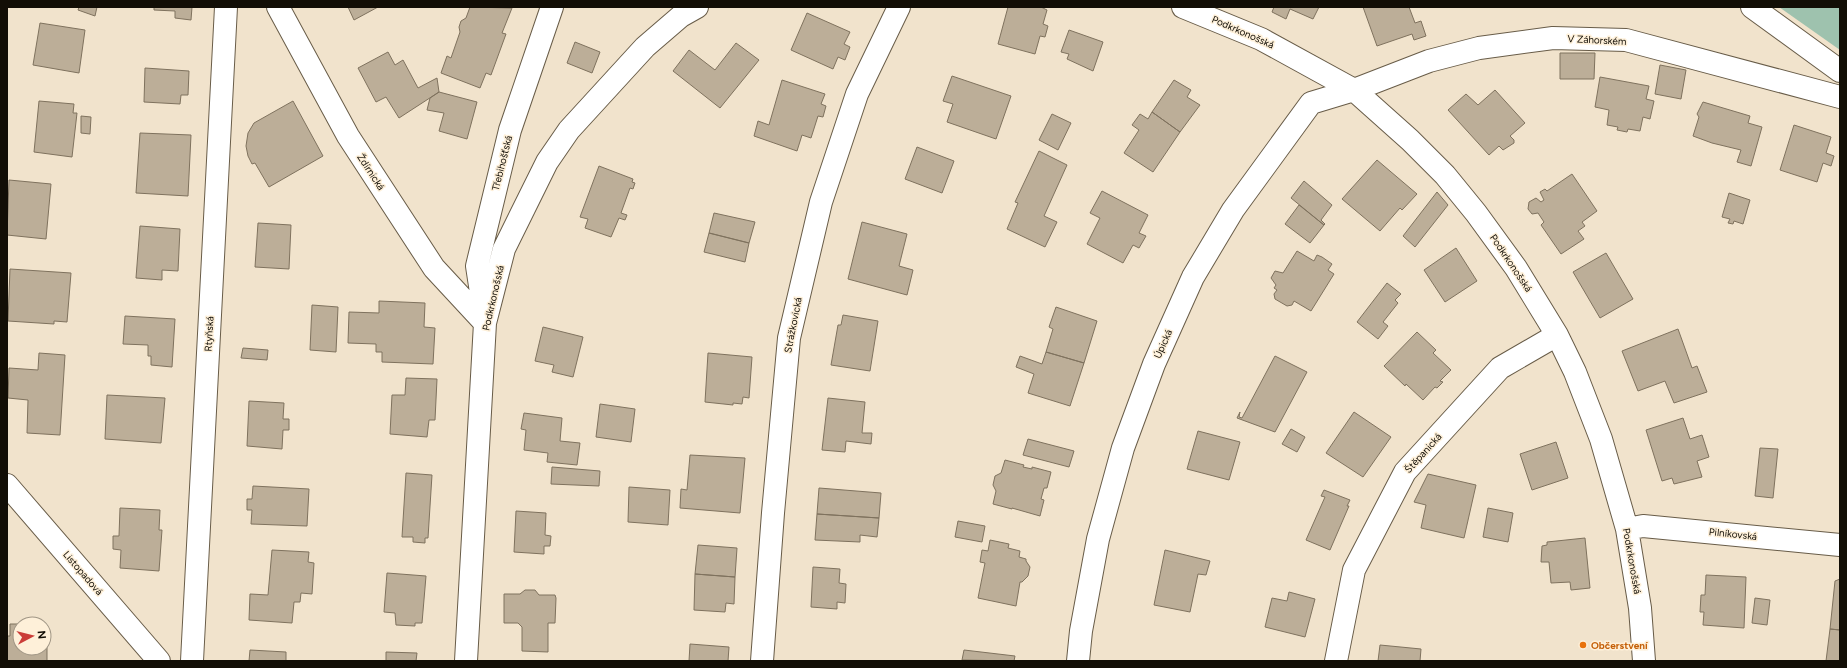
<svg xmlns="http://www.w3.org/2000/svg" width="1847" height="668" viewBox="0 0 1847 668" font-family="Figtree,sans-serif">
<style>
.green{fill:#9ec2ae}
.building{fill:#bcae98;stroke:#7f725e}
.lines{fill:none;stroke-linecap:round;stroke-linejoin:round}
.minor-casing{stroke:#685c48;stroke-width:24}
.minor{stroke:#fff;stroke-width:22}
.food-dot{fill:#e8710a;stroke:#fef0d9;stroke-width:1.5}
.labels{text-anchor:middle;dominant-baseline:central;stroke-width:3;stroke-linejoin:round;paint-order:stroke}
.street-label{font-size:10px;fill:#120e06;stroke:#fef0d9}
.food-label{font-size:10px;font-weight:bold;fill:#c56008;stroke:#fef0d9;text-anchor:start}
</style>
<rect width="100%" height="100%" fill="#f1e3cc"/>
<path class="green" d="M1779,7H1840V50Z"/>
<path class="building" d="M79,7H97L95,16L78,10Z
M154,7H192L191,20L175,18V11L154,10Z
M348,7H378L354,20Z
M470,7L512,8L502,33L506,34L491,75L486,73L480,88L441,73L447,56L451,58L460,32L459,27L461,21L466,18Z
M1008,7H1041L1047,10L1043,24L1048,26L1045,37L1040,36L1035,54L998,44Z
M1274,7H1319L1313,19L1290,9L1286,19L1272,12Z
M1363,7H1409L1415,23L1421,21L1426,36L1414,40L1412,34L1377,46Z
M807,13L850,32L844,44L850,47L845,60L838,57L833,69L791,50Z
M40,23L85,30L79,73L33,65Z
M1069,30L1103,42L1093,71L1067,59L1069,54L1061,52Z
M575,42L600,52L592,73L567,63Z
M736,43L759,60L720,108L673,71L689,50L715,70Z
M388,52L395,65L403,60L418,88L437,78L439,92L399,118L386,97L376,102L358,68Z
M1560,53H1595L1594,79H1560Z
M1660,65L1686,70L1681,99L1655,94Z
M145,68L189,71L188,95H181L180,104L144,102Z
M952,76L1011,96L996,139L947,122L953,104L943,101Z
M1600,77L1649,86L1646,99L1654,101L1650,119L1643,117L1640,131L1628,129L1627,132L1617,130L1618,127L1607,125L1609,110L1595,107Z
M782,80L825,94L821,104L826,106L823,117L818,116L811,138L802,135L797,151L754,136L758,121L769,125Z
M1174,80L1191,90L1187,97L1200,105L1180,132L1152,112Z
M1495,90L1525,123L1510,136L1514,140V143L1503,150L1499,146L1489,155L1448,110L1466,94L1478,105Z
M439,92L477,102L467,139L439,131L444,113L427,110L430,98Z
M39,101L74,104L73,113H77L72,157L34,152Z
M293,101L323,156L269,187L255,163L252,164L248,156L246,146L248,133L254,123Z
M1703,102L1750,116L1748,123L1762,127L1751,166L1737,162L1741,150L1712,143L1693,136L1699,117L1697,114Z
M1152,112L1180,132L1153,172L1124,153L1139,130L1132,125L1140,114L1148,119Z
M1052,114L1071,123L1058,150L1039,140Z
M81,116L91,117L90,134L81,133Z
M1794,125L1831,137L1826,153L1834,156L1831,166L1823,163L1817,182L1780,170Z
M140,133L191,135L188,196L136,193Z
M917,147L954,161L942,193L905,179Z
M1039,151L1067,165L1044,216L1057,222L1045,247L1007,229L1018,203L1015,202Z
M1377,160L1417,194L1402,210L1400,208L1380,231L1342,199Z
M599,166L633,179L632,182L635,183L633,189L630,188L621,213L627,215L625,220L619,218L611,237L585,228L588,219L580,217Z
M1572,174L1597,211L1582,222L1585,226L1578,231L1584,239L1561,254L1541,225L1544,222L1538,213L1532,214L1528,209L1529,202L1536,198L1541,202L1544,200L1540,192L1545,189L1547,191Z
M9,180L51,184L46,239L7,235Z
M1304,181L1332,205L1321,220L1325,224L1324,225L1291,198Z
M1102,191L1148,215L1139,233L1146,236L1139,248L1133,245L1123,263L1087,244L1100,218L1090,213Z
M1437,192L1448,205L1415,247L1403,236Z
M1729,193L1750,200L1743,224L1734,221L1733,224L1728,223L1730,219L1722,217Z
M1299,205L1324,225L1310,243L1285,224Z
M714,213L755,222L749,243L709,233Z
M862,222L907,234L899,266L913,270L907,295L848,279Z
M258,223L291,225L289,269L255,267Z
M140,226L180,229L178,271L162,270V280L136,278Z
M709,233L749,243L745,262L704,252Z
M1456,248L1477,281L1445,302L1424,270Z
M1297,251L1314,261L1317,255L1322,257L1332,264L1328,270L1334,274L1311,311L1294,301L1292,305L1287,306L1275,299L1274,294L1277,290L1274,288L1276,285L1271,278L1275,271L1283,273Z
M1606,253L1633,299L1600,318L1573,272Z
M10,269L71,273L67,322L54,321V324L8,321Z
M1387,283L1401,294L1395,300L1398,303L1383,322L1388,326L1378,339L1357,322Z
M379,301L425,303L424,327L435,328L433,364L382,362V352H376V344L348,343L349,312L379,313Z
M312,305L338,307L336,352L310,350Z
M1056,307L1097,321L1084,363L1046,352L1053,329L1049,327Z
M843,315L878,321L870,371L831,365L838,325H841Z
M125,316L175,319L172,367L151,365V356H148V345L123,344Z
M543,327L583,337L573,377L552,372L554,365L535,361Z
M1678,329L1692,368L1697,366L1707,392L1674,403L1665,381L1638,391L1622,351Z
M1417,332L1436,350L1433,353L1451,370L1440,381L1443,382L1437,388L1435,387L1423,400L1406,384L1405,386L1384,366Z
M243,348L268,350L267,360L241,358Z
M1046,352L1084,363L1070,406L1028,393L1034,374L1016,367L1020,356L1042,364Z
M39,353L65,355L60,435L27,433L28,400L8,398L9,368L38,370Z
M708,353L752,357L749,398L743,397L742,404L733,403V405L705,402Z
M1275,356L1307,372L1275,432L1237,418L1240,412L1239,417L1242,418Z
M406,378L437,379L435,420H429L427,437L390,434L392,395H405Z
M107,395L165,398L161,443L105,439Z
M828,398L865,402L862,433H872L871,444L846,441L845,452L822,450Z
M249,401L284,403L283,419H289V430H283L282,449L247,446Z
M600,404L635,409L631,442L596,437Z
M1354,412L1391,437L1363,477L1326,453Z
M524,413L562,418L560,441L580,443L577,465L547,462L548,453L524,450L526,430L521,429Z
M1683,418L1690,439L1702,435L1709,457L1697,461L1702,477L1674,484L1672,478L1662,481L1646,430Z
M1291,429L1305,437L1297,452L1282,444Z
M1198,431L1240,442L1229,480L1187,469Z
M1028,439L1074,451L1069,467L1023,455Z
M1556,442L1568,478L1532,490L1520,454Z
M1760,448L1778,449L1773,498L1755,496Z
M690,455L745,458L740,513L680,508L681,489L687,490Z
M1005,460L1024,465L1023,467L1032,469V467L1051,472L1047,488H1044L1041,499L1044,500L1040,516L1012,508V509L993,504L996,491L993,485L995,476L1001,473Z
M552,467L600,471L599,486L551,484Z
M406,473L432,475L428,538H425V543L413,542V537H402Z
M1428,474L1476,485L1464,538L1421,528L1426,505L1414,502Z
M253,486L309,489L307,526L251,524L252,510H247V499H252Z
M629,487L670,490L668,525L628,522Z
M819,488L881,493L879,518L817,514Z
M1324,490L1350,500L1347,506H1349L1330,550L1306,540L1325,497L1321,496Z
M120,508L160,510L159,530H162L159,571L120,568L121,550L113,549V536H119Z
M1488,508L1513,513L1508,542L1483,537Z
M516,511L546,513L545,535L551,536L550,546H544V554L514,552Z
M817,514L879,518L877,537L860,535V542L815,540Z
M958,521L985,526L982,542L955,537Z
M1585,538L1590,588L1571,590L1570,582L1551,583L1549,562H1541L1542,546L1547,545V542Z
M990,540L1009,544L1008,548L1020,551L1019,557L1026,559V561L1030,567L1028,576L1022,582H1020L1016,606L978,598L985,563L980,562L982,550L988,551Z
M698,545L737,548L735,577L695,574Z
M272,550L309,552L308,562L314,563L312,594L301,593L300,602H294L292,623L249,620L250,594L268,595Z
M1165,550L1210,561L1206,575L1198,574L1190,612L1154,605Z
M813,567L840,569L839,583L846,584L845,603L837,602V609L811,607Z
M387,573L426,576L422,623H415V626L396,625L395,613L384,612Z
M695,574L735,577L734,604L726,603L725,612L694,610Z
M1706,575L1746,577L1744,628L1703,625L1704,612H1700L1701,595H1705Z
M1840,579V630L1830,629L1835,581Z
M525,590H535L539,595H555L556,598L555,623H548V652L522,651V627L518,623H504V594H520Z
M1289,592L1315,599L1305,637L1265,627L1272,598L1287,601Z
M1755,598L1770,600L1767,625L1752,623Z
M10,624H28H20V648H44V631H47V661H7V636H10Z
M1830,629L1840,630V661H1826Z
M690,644L729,647L728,661H689Z
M1380,645L1421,649L1420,661H1378Z
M250,650L286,652V661H249Z
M964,650L1015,656L1014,661L962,660Z
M386,652L417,653L416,661H386Z"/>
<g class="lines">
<defs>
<path id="minor" d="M278,7L348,136L434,268L485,323
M1183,7L1261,39L1354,90L1410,140L1445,175L1476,213L1516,268L1557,335L1575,372L1601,439L1627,529L1640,608L1644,661
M1752,7L1840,71
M484,312L477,266L510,130L552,7
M7,485L159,661
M1627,529L1643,526L1840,545
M192,661L226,7
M466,661L485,323L504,249L547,162L569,130L645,47L681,16L697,7
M762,661L773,513L789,338L821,202L857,94L899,7
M1078,661L1081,631L1098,539L1123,448L1154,364L1193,277L1233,210L1311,103L1354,90L1429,61L1479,48L1553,38L1626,40L1840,97
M1336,661L1354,570L1405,472L1500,368L1557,335"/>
</defs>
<use href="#minor" class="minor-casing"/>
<use href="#minor" class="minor"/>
</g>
<circle class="food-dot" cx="1583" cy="645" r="4"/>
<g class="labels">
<g class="street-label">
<text transform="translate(1243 32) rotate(24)">Podkrkonošská</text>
<text transform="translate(1597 40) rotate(3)">V Záhorském</text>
<text transform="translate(502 163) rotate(-76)">Třebihošťská</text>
<text transform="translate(371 172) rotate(57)">Ždírnická</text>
<text transform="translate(1511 263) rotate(56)">Podkrkonošská</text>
<text transform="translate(493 298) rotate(-77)">Podkrkonošská</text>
<text transform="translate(793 325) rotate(-79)">Strážkovická</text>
<text transform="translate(209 334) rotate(-87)">Rtyňská</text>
<text transform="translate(1163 344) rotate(-66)">Úpická</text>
<text transform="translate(1423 453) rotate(-48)">Štěpanická</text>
<text transform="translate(1733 534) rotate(6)">Pilníkovská</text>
<text transform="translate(1632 561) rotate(80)">Podkrkonošská</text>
<text transform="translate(83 573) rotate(49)">Listopadová</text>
</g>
<g class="food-label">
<text x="1591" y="645">Občerstvení</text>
</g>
</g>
<rect width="1847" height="668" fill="none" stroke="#120e06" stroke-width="16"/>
<g transform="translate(32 636) rotate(83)"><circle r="19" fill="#fef0d9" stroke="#a09685"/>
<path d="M0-3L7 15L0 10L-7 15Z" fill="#cb3d38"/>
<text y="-6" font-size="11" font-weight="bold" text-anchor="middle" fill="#120e06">N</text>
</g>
</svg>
